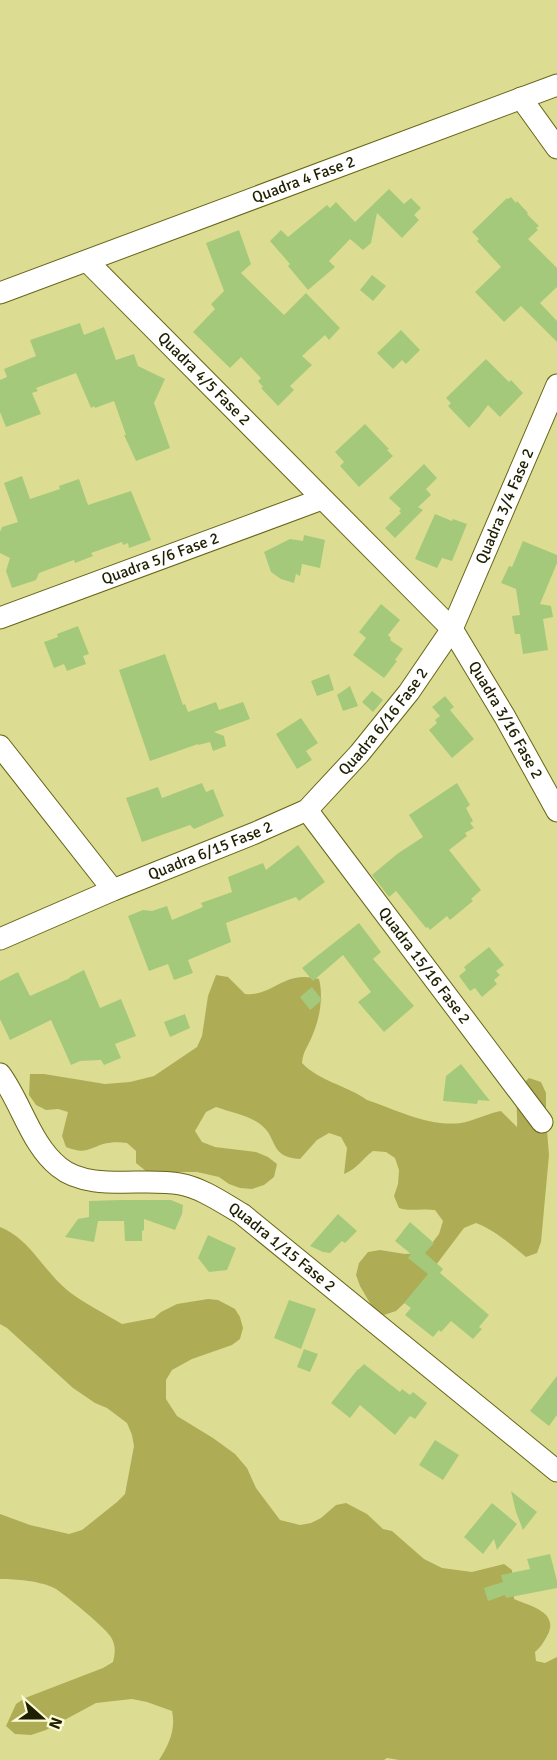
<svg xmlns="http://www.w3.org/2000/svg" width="557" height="1760" viewBox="0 0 557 1760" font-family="Signika,sans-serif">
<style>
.forest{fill:#aead56}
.building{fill:#a5c97b}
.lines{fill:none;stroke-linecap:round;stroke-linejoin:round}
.minor-casing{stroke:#676518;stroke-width:23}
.minor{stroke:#fff;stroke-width:21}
.labels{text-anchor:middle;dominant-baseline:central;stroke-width:5;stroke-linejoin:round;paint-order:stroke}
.street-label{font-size:16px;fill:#1f1f01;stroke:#fbfcd7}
</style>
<rect width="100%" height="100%" fill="#dcdd92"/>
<path class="forest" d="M216,975L228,977L245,994C266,996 276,982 295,978C303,976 311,977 319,979C324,999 319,1022 310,1041C306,1049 303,1053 302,1063C319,1081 346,1085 367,1100C397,1110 429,1127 461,1123C474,1121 488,1113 501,1111L517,1127C518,1106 512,1093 529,1078L541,1082L546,1093V1119L549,1155L541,1242L537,1253L526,1257C510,1244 496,1231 476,1223L464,1228L414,1294L396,1311L384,1315L374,1310L360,1286L356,1275L359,1263L368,1252L380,1250L405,1254L419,1253L429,1247L439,1234L443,1221L435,1210C421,1208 412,1212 399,1208L394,1196L398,1184L399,1170L395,1158L386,1152L373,1151C361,1160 358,1168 344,1174L347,1148L341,1137L329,1133L317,1140L300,1159C268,1157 279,1138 260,1124C248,1115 230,1112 216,1107L206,1112L195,1131L202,1142L215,1147L256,1152L268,1157L277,1164L274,1177L264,1185L252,1189L240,1188L229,1184L219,1177L197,1172H147L136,1163V1151L127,1143C119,1142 111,1142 103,1144C86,1150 85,1154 66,1147L62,1136L68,1112L58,1109L46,1110L36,1105L29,1095L30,1074H44L105,1084L130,1082L154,1076L197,1047L202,1036L208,996Z
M0,1227C30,1239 43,1270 67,1290C83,1303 104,1313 122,1324L154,1318L161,1312L177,1304L208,1299L218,1300L235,1309L240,1317L243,1328L240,1339L232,1345L192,1359L172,1370L166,1380V1399L177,1416L213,1438L235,1454L247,1468L256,1488L280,1520L300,1525L311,1523L321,1518L336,1505L346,1503L367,1514L383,1529L392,1531L424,1559L442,1568L472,1572L504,1564L512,1570L514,1599C527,1605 557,1611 549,1632C545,1640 542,1646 535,1652L536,1661L545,1663L557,1657V1760H399L387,1758L384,1760H159C169,1745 176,1729 172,1711L147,1702L132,1699L96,1703L46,1730L31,1735L15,1734L6,1726L16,1704L25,1698L103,1668L113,1662C115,1654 116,1647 112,1639C108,1629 66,1596 56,1589C42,1581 16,1579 0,1579V1514L30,1525L69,1534L82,1530L117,1502L125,1494L134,1446L132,1435L127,1423L107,1408L95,1403L73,1388L7,1328L0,1324Z"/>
<path class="building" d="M389,189L404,204L411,198L421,208L414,215L419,220L402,238L377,213L371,243L363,250L350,239L329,261L335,267L308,290L288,266L290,264L270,241L281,230L288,237L327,205L330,208L336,202L355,222Z
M511,197L516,203L517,201L528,213L527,214L539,226L536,228L538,230L528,239L557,268V287L540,303L557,321V342L521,306L504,322L475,292L501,267L477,241L479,239L472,232L507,198L508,199Z
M239,230L251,264L241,273L284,315L306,293L340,328L329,340L325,335L302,356L312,365L290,386L294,390L278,406L261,388L263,387L258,381L261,378L241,357L230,368L193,332L215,309L211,304L224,291L206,243Z
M372,275L386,286L373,301L360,290Z
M80,323L84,335L104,327L116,360L134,354L138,366L165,379L154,403L170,448L136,461L124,435H126L114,401L95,408L94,406L91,408L76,373L36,388L38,391L32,393L41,414L6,427L0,412V380L7,377L4,369L36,356L30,340Z
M401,330L420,350L406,364L402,360L393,369L377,353Z
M486,359L509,382L511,380L523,393L500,417L488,405L479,417L469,428L448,406L451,403L446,398Z
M365,424L389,449L387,450L393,456L359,487L340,466L344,462L335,452Z
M424,464L437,478L426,489L431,495L418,507L423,510L395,538L385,528L401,513L399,511L401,509L389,498Z
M22,476L30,499L60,489L59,486L79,479L88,505L131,491L151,540L129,548L128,543L123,545L122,542L91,553L93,556L75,563L74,560L39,573L36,580L12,588L6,571L10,558L0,553V532L2,527L18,522L4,483Z
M435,514L452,521L453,519L467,524L452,561L442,558L437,568L415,559Z
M304,535L325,540L320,568L302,564L300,576L296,574L294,583L281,579L271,572L264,552L290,539L303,541Z
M523,541L557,555V563L540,604L551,606L553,617L543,619L548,650L523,654L520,634H515L512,616L520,615L516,589L501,583L509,566L512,567Z
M381,604L400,620L388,635L391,638L390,640L403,649L395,660L397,661L384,678L353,655L366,638L359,632Z
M78,626L89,654L83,656L86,664L67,671L64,664L54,668L44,642L58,637L57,634Z
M165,654L183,705L185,704L188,712L216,702L219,710L243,702L250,719L214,732L224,736L226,746L213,751L210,742L198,745V744L150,761L119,670Z
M329,674L334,690L317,696L311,681Z
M350,686L358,706L343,711L337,695Z
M372,691L383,700L373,712L362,702Z
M445,696L454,707L450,710L474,739L452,758L429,730L437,723L435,720L440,716L432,707Z
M301,718L318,743L306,751L312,760L297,769L276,734Z
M202,783L206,792L213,789L224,816L194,829L190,825L142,842L126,798L158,787L162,798Z
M457,783L470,805L466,808L473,821L470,823L474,828L465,833L467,836L449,850L481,890L471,899L473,901L450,920L447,916L430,930L428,927L426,928L396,891L389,897L372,875L397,854L423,837L409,815Z
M298,845L325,882L299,901L296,897L226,923L231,942L188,960L193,973L174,980L168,964L149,971L128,916L143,910L152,911L167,906L172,920L203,907L201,903L232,892L228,877L263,863L266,870Z
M359,923L381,952L373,959L414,1006L384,1032L358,1002L371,992L343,955L313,981L302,968Z
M489,947L504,965L496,971L500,975L494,980L497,984L482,997L475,988L470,991L459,976L466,970L464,967Z
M84,970L100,1008L121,999L136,1036L115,1044L121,1058L104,1065L101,1060L80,1061L71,1065L51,1020L10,1040L0,1019V981L18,972L30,996L70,978V977Z
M312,987L322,1000L310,1010L300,997Z
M185,1014L190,1028L170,1037L164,1022Z
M461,1064L490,1101L478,1100L477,1104L443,1101L446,1076Z
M121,1200H171L183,1205L182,1214L175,1230L144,1219V1230L142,1231V1241H125L124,1221H98L94,1242L65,1237L78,1219L89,1217V1201Z
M338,1214L357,1231L345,1243L342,1241L330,1253L323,1252L310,1246Z
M410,1222L434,1243L425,1253L443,1269L440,1273L489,1315L479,1327L482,1329L473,1339L451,1321L441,1332L439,1330L433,1337L405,1315L411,1308L404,1303L428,1274L408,1258L411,1254L395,1241Z
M208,1235L236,1248L227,1270L209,1272L198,1258Z
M289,1300L316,1309L301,1349L274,1338Z
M304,1349L318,1354L310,1372L297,1367Z
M364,1364L400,1392L402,1389L410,1395L413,1392L427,1403L415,1419L410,1416L395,1435L360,1405L350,1418L331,1403L358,1369H359Z
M557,1376V1415L549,1426L530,1411Z
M435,1440L459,1455L443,1480L419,1465Z
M511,1491L537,1512L523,1530L516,1512Z
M492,1503L517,1524L497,1550L494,1539L483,1554L464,1537Z
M550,1554L557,1581V1588L506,1598L505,1595L488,1601L484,1588L503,1582L501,1575L530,1569L527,1559Z"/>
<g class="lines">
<defs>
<g id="minor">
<path d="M521,98L557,148"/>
<path id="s1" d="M87,261L452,629L505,717L557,811"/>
<path id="s2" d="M0,293L557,85"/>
<path id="s3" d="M0,618L322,499"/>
<path d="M0,746L113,890"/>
<path id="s4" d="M307,810L542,1122"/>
<path id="s5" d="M0,939L113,890L255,833L307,810L359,754L409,692L452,629L557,385"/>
<path id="s6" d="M0,1074C21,1102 31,1145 59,1167C89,1192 143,1177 180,1184C202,1188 223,1203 242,1214L557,1471"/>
</g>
</defs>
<use href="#minor" class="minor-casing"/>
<use href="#minor" class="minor"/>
</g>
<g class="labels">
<g class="street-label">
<text stroke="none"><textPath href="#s2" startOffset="324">Quadra 4 Fase 2</textPath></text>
<text stroke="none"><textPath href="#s1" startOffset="166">Quadra 4/5 Fase 2</textPath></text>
<text stroke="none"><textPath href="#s5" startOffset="699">Quadra 3/4 Fase 2</textPath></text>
<text stroke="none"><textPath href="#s3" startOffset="171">Quadra 5/6 Fase 2</textPath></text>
<text stroke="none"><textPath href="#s1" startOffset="624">Quadra 3/16 Fase 2</textPath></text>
<text stroke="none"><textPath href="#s5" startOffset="450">Quadra 6/16 Fase 2</textPath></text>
<text stroke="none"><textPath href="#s5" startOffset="228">Quadra 6/15 Fase 2</textPath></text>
<text stroke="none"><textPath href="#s4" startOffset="195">Quadra 15/16 Fase 2</textPath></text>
<text stroke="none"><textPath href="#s6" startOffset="356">Quadra 1/15 Fase 2</textPath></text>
</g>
</g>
<g transform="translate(42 1718) rotate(111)" stroke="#fbfcd7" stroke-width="4.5" paint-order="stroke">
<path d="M0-4.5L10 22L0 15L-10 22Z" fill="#1f1f01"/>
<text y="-9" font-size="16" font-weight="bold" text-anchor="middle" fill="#1f1f01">N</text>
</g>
</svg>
